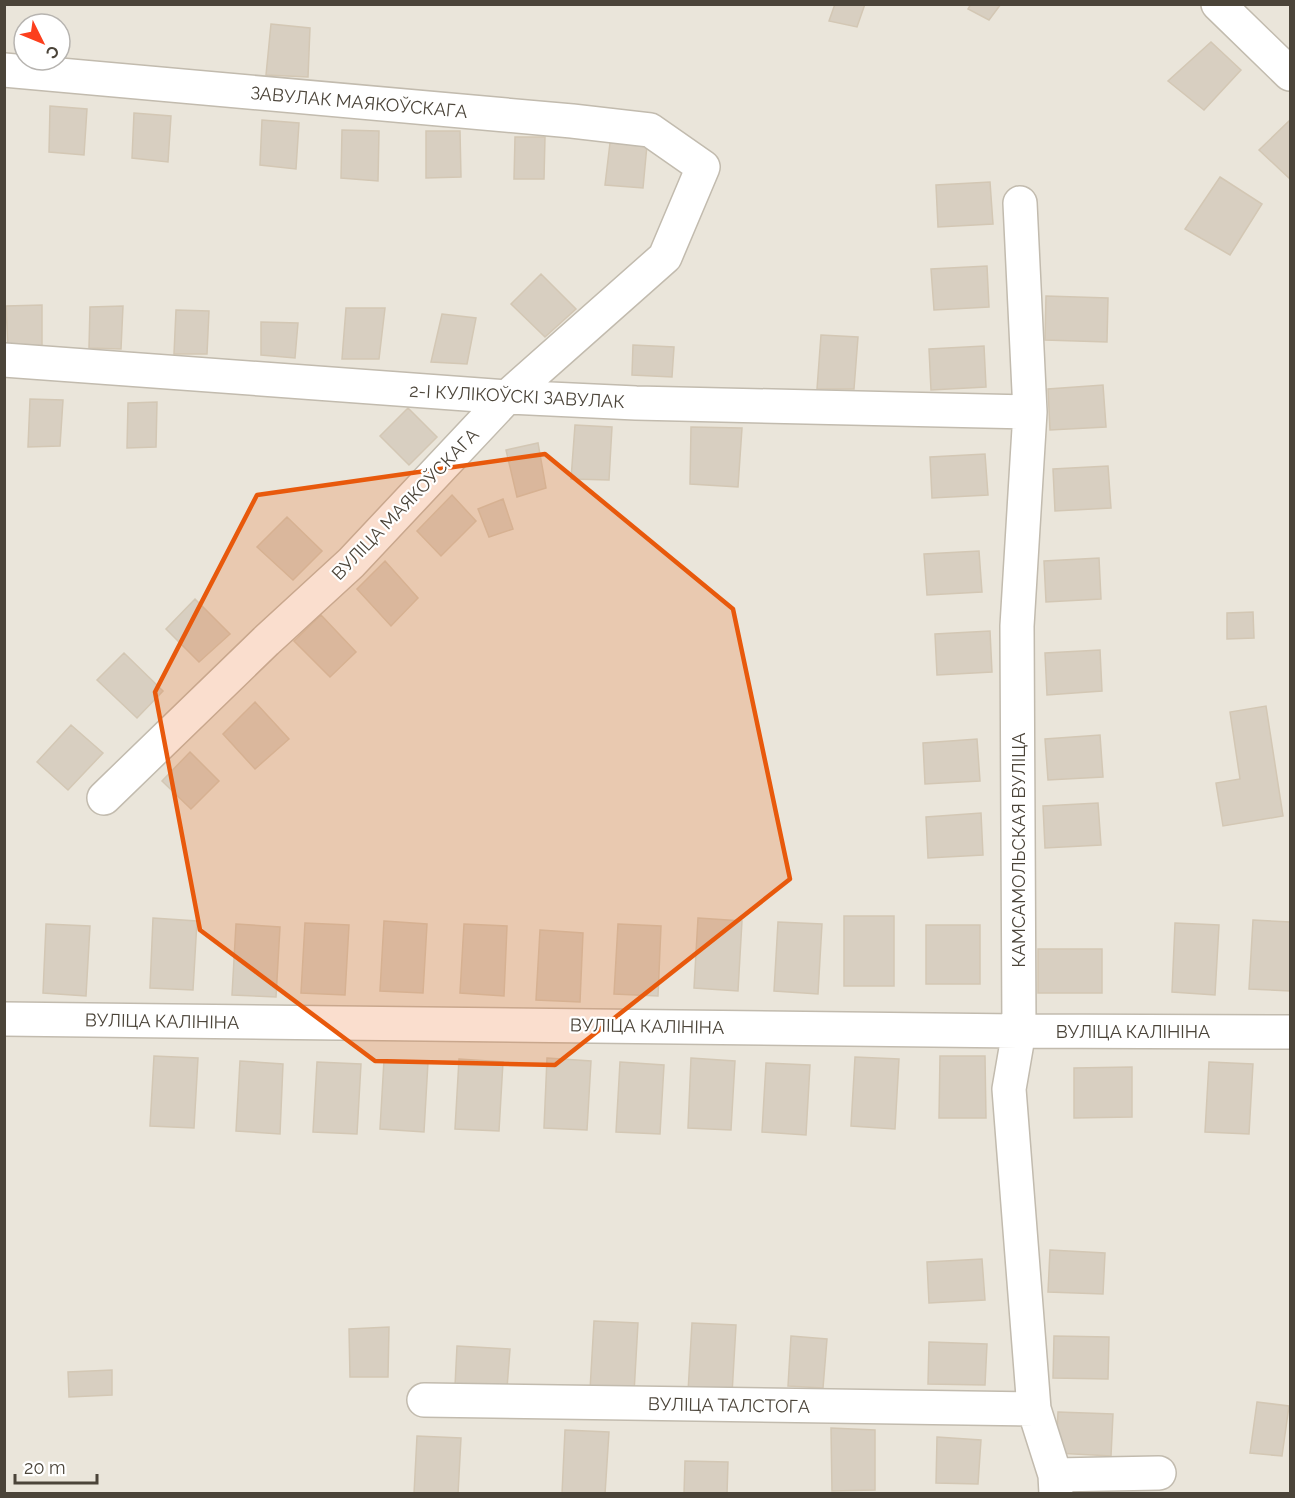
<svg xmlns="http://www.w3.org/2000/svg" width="1295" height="1498" viewBox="0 0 1295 1498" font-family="Raleway,sans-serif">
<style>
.residential{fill:#eae5da;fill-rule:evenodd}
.building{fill:#d8cfc1;stroke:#d3c7b4;stroke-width:1.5}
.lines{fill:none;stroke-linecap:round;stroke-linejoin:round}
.minor-casing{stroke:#c2bbae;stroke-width:36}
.minor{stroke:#fff;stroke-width:33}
.marked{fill:#e8590c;fill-opacity:0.2;stroke:#e8590c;stroke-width:4.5;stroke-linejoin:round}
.labels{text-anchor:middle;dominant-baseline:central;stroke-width:4.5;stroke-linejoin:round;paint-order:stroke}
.street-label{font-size:18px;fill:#4b4439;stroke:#fff}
</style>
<rect width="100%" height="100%" fill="#f6f3ec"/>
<path class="residential" d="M5,5H1290V1493H5ZM24,24H60V60H24Z"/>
<path class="building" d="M835,4H865L857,27L829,21Z
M971,4H1001L989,20L968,9Z
M271,24L310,28L308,77L266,75Z
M1211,42L1241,70L1204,110L1168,81Z
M50,106L87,109L84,155L49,152Z
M134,113L171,116L168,162L132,158Z
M262,120L299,123L296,169L260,165Z
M1290,120V179L1259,150Z
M342,130L379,131L378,181L341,178Z
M426,131H460L461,177L426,178Z
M515,137H545L544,179H514Z
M610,143L647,145L643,188L605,185Z
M1220,177L1262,204L1230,255L1185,229Z
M990,182L993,224L938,227L936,185Z
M987,266L989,307L934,310L931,269Z
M541,274L576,309L545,337L511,304Z
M1046,296L1108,298L1107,342L1045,340Z
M42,305V349H8L6,306Z
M123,306L121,349L89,348L90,307Z
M346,308H385L379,359H342Z
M176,310L209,311L207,354H174Z
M442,314L476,318L467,364L431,362Z
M261,322L298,323L295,358L261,355Z
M821,335L858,337L854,389H817Z
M633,345L674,347L672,377L632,375Z
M984,346L986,387L931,390L929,349Z
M1103,385L1106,427L1050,430L1048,389Z
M30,399L63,400L60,446L28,447Z
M157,402L156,447L127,448L128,403Z
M408,408L437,437L409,465L380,436Z
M575,425L612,427L609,480L571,479Z
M691,427L742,428L738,487L690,484Z
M538,443L546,488L517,497L506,450Z
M985,454L988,495L932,498L930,457Z
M1108,466L1111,508L1055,511L1053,469Z
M452,495L476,521L441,556L417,531Z
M503,499L513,529L489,537L478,509Z
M287,517L322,551L293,580L257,547Z
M979,551L982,592L927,595L924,554Z
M1099,558L1101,599L1046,602L1044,561Z
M385,561L418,598L391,626L357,589Z
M195,599L230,634L199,662L166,629Z
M1253,612L1254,638L1227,639V613Z
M321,615L356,652L330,677L294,641Z
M990,631L992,672L937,675L935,634Z
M1100,650L1102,691L1047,695L1045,653Z
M124,653L163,691L137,718L97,680Z
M255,702L289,739L255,769L223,734Z
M1266,706L1283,816L1223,826L1216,783L1240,779L1230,712Z
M71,725L103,753L68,790L37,762Z
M1100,735L1103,777L1048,780L1045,739Z
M977,739L980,781L925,784L923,743Z
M190,752L219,781L191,809L162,781Z
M1098,803L1101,845L1045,848L1043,806Z
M981,813L983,855L928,858L926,817Z
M844,916H894V986H844Z
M153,918L197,921L193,990L150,988Z
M698,918L742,921L738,991L694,988Z
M1253,920L1290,922V991L1249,989Z
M384,921L427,924L423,993L380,991Z
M778,922L822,924L818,994L774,991Z
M305,923L349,925L345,995L301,993Z
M1175,923L1219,925L1215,995L1172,992Z
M46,924L90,926L86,996L43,993Z
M236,924L280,927L276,997L232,995Z
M464,924L507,926L504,996L460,993Z
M618,924L661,926L658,996L614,994Z
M926,925H980V984H926Z
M540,930L583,933L580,1002L536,1000Z
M1038,949H1102V993H1038Z
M154,1056L198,1058L194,1128L150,1126Z
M940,1056H985L986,1118H939Z
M855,1057L899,1059L895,1129L851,1126Z
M547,1058L591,1061L587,1130L544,1128Z
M691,1058L735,1061L731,1130L688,1128Z
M459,1059L503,1062L499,1131L455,1129Z
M384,1060L428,1062L424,1132L380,1129Z
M240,1061L283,1064L280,1134L236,1131Z
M317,1062L361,1064L357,1134L313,1132Z
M620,1062L664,1065L660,1134L616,1132Z
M1209,1062L1253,1064L1249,1134L1205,1132Z
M766,1063L810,1065L806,1135L762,1132Z
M1132,1067V1117L1074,1118V1068Z
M1050,1250L1105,1253L1103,1294L1048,1292Z
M982,1259L985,1300L929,1303L927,1262Z
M594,1321L638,1323L634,1393L590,1390Z
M692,1323L736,1325L732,1394L688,1392Z
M389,1327L388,1377H350L349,1329Z
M791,1336L827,1339L823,1388L788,1386Z
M1054,1336L1109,1337L1108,1379L1053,1378Z
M929,1342L987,1344L985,1385L928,1384Z
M457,1346L510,1349L507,1388L455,1386Z
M112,1370V1395L69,1397L68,1372Z
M1257,1402L1289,1406L1282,1456L1250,1453Z
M1058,1412L1113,1414L1111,1456L1056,1453Z
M831,1428L875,1430V1490L832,1491Z
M565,1430L609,1432L605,1494H562Z
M417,1436L461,1438L458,1494H414Z
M937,1437L981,1440L978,1484L936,1483Z
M685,1461L728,1462L727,1494H684Z"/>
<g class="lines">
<defs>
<path id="minor" d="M1218,4L1290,74
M4,70L572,121L650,130L703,167L665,257L507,397L351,563L266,641L104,798
M1020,203L1030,412L1017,626L1019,1031L1009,1089L1034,1409L1055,1475L1056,1494
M4,360L507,397L636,403L1030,412
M4,1019L1019,1031L1290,1032
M424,1400L1034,1409
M1055,1475L1159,1473"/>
</defs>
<use href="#minor" class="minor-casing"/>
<use href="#minor" class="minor"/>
</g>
<path class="marked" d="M545,454L733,609L790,879L555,1065L375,1061L200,930L155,692L257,495Z"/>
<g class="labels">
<g class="street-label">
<text transform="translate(359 102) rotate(5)">ЗАВУЛАК МАЯКОЎСКАГА</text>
<text transform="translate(517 396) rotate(3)">2-І КУЛІКОЎСКІ ЗАВУЛАК</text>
<text transform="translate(405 504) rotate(-46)">ВУЛІЦА МАЯКОЎСКАГА</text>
<text transform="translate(1018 850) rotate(-90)">КАМСАМОЛЬСКАЯ ВУЛІЦА</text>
<text transform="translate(162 1021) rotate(1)">ВУЛІЦА КАЛІНІНА</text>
<text transform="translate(647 1026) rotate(1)">ВУЛІЦА КАЛІНІНА</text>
<text x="1133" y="1031">ВУЛІЦА КАЛІНІНА</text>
<text transform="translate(729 1405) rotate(1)">ВУЛІЦА ТАЛСТОГА</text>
</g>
</g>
<rect width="1295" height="1498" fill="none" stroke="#4b4439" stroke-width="12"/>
<g transform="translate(42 42) rotate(133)"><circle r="28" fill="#ffffff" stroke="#b7b4b0" stroke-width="1.5"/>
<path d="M0-4.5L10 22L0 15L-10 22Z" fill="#fc3f1d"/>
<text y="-9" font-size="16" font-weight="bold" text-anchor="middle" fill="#4b4439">С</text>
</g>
<path d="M15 1474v9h82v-9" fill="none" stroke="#4b4439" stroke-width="3"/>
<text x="24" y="1474" font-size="18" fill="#4b4439" stroke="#ffffff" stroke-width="4.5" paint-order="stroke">20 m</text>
</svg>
